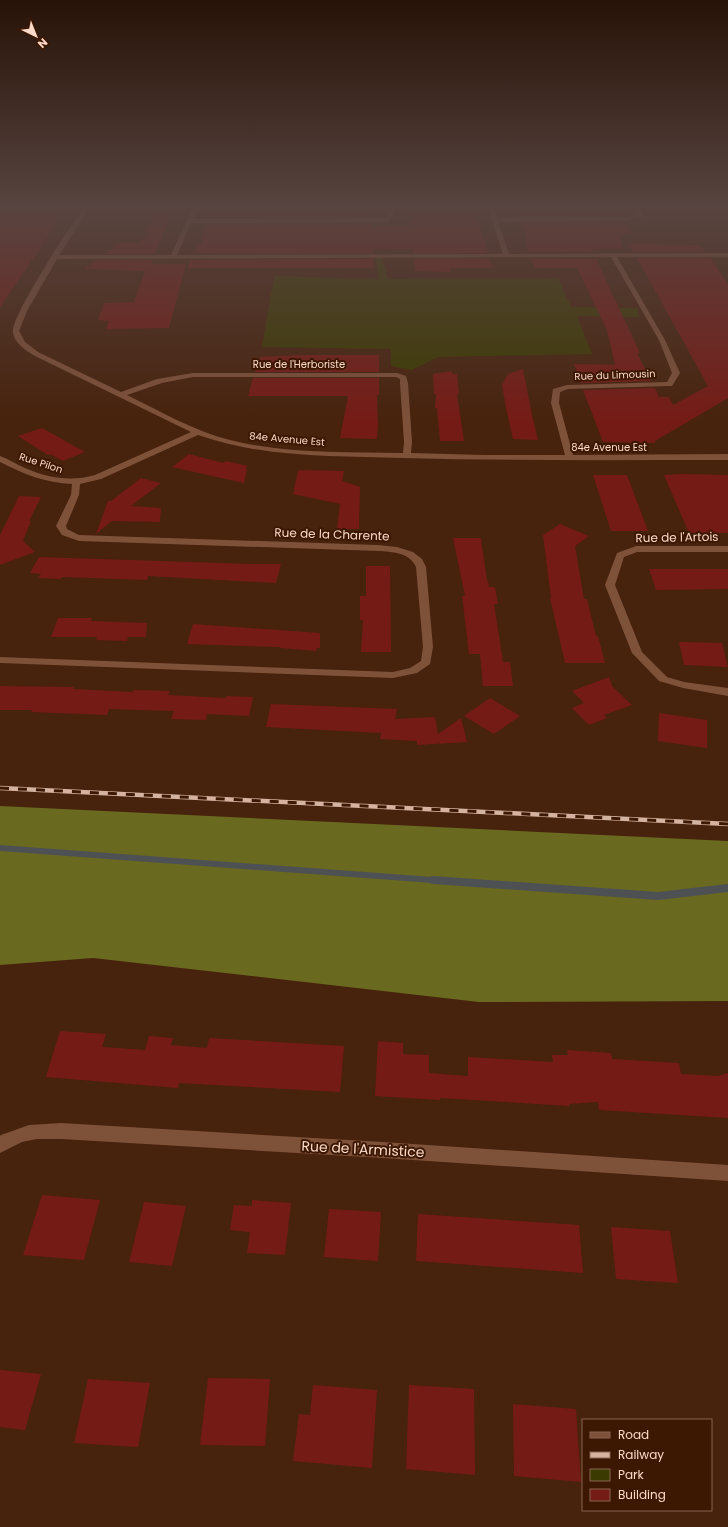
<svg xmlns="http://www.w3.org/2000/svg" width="728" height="1527" viewBox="0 0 728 1527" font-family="Poppins,sans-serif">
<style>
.green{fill:#3b3a00}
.forest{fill:#6a6920}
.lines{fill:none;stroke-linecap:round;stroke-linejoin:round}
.stream-far1{stroke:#4e5153;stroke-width:6}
.stream{stroke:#4e5153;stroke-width:8}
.building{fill:#751b15}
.street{fill:#7e5139;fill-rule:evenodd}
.rail-casing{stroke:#d5b3a1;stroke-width:4.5}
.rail{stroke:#3c1702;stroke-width:3;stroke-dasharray:9;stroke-linecap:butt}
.labels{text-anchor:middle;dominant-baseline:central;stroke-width:4;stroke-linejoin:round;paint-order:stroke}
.far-street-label{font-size:10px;fill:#fbd9c9;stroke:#3c1702}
.street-label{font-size:12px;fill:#fbd9c9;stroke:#3c1702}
.near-street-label{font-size:14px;fill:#fbd9c9;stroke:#3c1702}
</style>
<rect width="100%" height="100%" fill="#47220c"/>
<path class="green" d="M375,256L382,257L388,279L558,278L571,307L637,308L640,317L577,316L592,354L438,357L412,370L391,366V349L262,347L274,276L379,279Z"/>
<path class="forest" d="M0,806L728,841V1001L479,1002L93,958L0,965Z"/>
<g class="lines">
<path class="stream-far1" d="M0,848L446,881"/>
<path class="stream" d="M433,880L658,896L728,888"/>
</g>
<path class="building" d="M162,209H174L155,254H105L118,243H141L154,216Z
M455,209H475L488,253H413V249H373V253H194L198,244H201L206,224H372V227H410V213H456Z
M517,209H617L621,216H519Z
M64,210L41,247L0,307V211Z
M241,210H371L372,217H208L210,211Z
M521,223H625L631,233L620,235L622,249H592L593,252H529L526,244H528Z
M629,244L700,245L705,252H633Z
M637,258H710L728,284V398L655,441V443L603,442L583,390L655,388L659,397H669L673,405L708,386Z
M373,259V268H187L191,260Z
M414,259H490L493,268H451V272L415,271Z
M531,259H596L640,353H637L651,381L581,383L574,364L615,365L607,330L577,268H534Z
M96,260H152L151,264H186L169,328L106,329L109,321L98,320L104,303L134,302L145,271L85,269Z
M302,355H379V372H255L260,357Z
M523,369L532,415L538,440L513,439L506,408L502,385L508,374Z
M451,371L453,374H457L459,394H457L464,441H440L437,408H435L436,394H434L433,374Z
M253,378H379V395H377L378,425L377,439L340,438L348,396H248Z
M42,428L85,452L63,461L50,454L48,455L18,436Z
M189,454L223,463L226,461L248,466L245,469H247L244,483L172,467Z
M300,470L344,471L342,481L360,487L359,529H337L340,504L293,494L298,471H300Z
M682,474L728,475V533H689L664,475Z
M593,475H627L648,531H611Z
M141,478L161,483L131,506L161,508L160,522L112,521L96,534L108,501H111Z
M19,496L41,497L29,521H31L23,541L35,552L0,565V535Z
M560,524L589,536L575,546L584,599H587L596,636H598L605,663H565L550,598H551L543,535Z
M453,538H481L487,581H488L489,587H495L498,604H494L503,662H510L513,686H483L480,654H469L462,596H465Z
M39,557L251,564H281L276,583L148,576L147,580L62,577L61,579L38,578L41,574L30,573Z
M366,566H390L391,652H361L363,620H360V596H366Z
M649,569H728V589L656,590Z
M58,618H92L91,621L147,623L146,637H128L127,641L96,640L97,637H51Z
M193,624L320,633V648H317L316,651L280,648V647L187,644Z
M679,642L722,643L728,667L684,665Z
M609,677L612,686L632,705L604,715L607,718L589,725L572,708L584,703L572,691Z
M0,686L74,687L73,689L133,692V690L170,691L168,695L226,698V696L253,697L249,716L207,714L206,720L171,719L174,711L109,709L107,715L31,712L32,710H0Z
M490,698L520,716L494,734L464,716Z
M271,704L397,709L395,719L435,717L438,734L461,718L467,742L417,745V741L380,739L381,733L266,727Z
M659,713L707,720V748L658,741Z
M60,1031L106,1034L102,1047L145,1050L149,1036L173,1038L171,1045L207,1048L209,1038L344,1046L340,1092L179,1083L178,1088L46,1077Z
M378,1041L403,1043V1054L429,1055V1073L468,1076V1057L553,1062L552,1055H568L567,1050L611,1053L612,1059L679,1063L681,1074L718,1076L728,1073V1118L599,1110L598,1102L569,1104V1106L440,1098V1100L375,1096Z
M42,1195L100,1200L84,1260L23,1255Z
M252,1200L291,1203L285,1255L247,1253L250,1232L230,1230L234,1205L252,1206Z
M144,1202L186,1206L172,1266L129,1262Z
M329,1209L381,1212L378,1261L324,1257Z
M418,1214L579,1225L583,1273L416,1261Z
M611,1227L670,1231L678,1283L616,1279Z
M0,1370L41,1374L25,1430L0,1427Z
M208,1378L270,1379L265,1446L200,1445Z
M88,1379L150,1383L138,1447L74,1443Z
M313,1385L377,1390L372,1468L293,1461L299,1414L310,1415Z
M409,1385L474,1389L475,1475L406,1469Z
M513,1404L576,1409L581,1482L514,1476Z"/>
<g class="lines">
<path class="street" d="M83,209H89L59,255H171L192,209H198L193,219L386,218L388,209H394L393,216L388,222L191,223L177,255L503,254L488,209H494L497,218L626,217L638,215L635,209H641L643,217L626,221L498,222L509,254L728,253V257H617L665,340L680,373L672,386H669L568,389L560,392L559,403L573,455L728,454V460C619,460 510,461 402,458C333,456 264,458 198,435L101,479L80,484L79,495L66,526L67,529L79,535L378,545L397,547L413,552L422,559L426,567L433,647L430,664L417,673L393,678L0,663V657L393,672L410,668L421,661L423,647L416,567C409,552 392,552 378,551L79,541L62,535L56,526L71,495L72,484C46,483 23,474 0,462V456C9,459 17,465 25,468C48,478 71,482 95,475L191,432L37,357C28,352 13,343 13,331C12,315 70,226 83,209ZM611,257L659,340L672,373L667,382L567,385L553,389L551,403L565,455H485L411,453L412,442L408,383L406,376L397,373H193L157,379L121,392L38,352L25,342L19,331L27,311L57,259ZM193,377H396L400,379V383L404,442L403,453C346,452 286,454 230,440C194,431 160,411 127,395L162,383Z
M636,546H728V552H637L624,557L615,585L642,652L667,677L684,682L728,688V696L683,688L659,681L632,653L605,585L617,553Z
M61,1123L383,1142L728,1165V1181L383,1158L61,1139H37L22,1142L0,1153V1136L1,1135L29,1125Z"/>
<defs>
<path id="rail" d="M0,788L728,824"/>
</defs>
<use href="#rail" class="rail-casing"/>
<use href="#rail" class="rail"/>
</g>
<linearGradient id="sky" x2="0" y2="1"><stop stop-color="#271307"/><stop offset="0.49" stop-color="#584440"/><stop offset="1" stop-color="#584440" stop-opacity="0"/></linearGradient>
<rect width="728" height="423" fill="url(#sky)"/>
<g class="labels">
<g class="far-street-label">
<text x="299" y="364">Rue de l'Herboriste</text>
<text transform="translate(615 375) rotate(-2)">Rue du Limousin</text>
<text transform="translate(287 439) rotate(5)">84e Avenue Est</text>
<text x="609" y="447">84e Avenue Est</text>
<text transform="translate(41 463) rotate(18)">Rue Pilon</text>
</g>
<g class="street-label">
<text transform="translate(332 534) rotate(2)">Rue de la Charente</text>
<text transform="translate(677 537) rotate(-1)">Rue de l'Artois</text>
</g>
<g class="near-street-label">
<text transform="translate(363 1149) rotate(3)">Rue de l'Armistice</text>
</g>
</g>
<rect x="582" y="1419" width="130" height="92" fill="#3c1702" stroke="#886552"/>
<rect x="590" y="1432" width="20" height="6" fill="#7e5139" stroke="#886552"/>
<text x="618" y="1439" font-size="12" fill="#fbd9c9">Road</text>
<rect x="590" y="1452" width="20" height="6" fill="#d5b3a1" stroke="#886552"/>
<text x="618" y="1459" font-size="12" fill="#fbd9c9">Railway</text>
<rect x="590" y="1469" width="20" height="12" fill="#3b3a00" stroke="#886552"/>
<text x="618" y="1479" font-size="12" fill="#fbd9c9">Park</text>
<rect x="590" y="1489" width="20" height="12" fill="#751b15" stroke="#886552"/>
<text x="618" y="1499" font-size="12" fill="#fbd9c9">Building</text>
<g transform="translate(36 36) rotate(137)" stroke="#3c1702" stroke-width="3" paint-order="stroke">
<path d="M0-3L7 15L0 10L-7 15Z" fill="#fbd9c9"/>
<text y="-6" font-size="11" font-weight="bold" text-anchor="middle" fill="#fbd9c9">N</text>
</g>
</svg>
